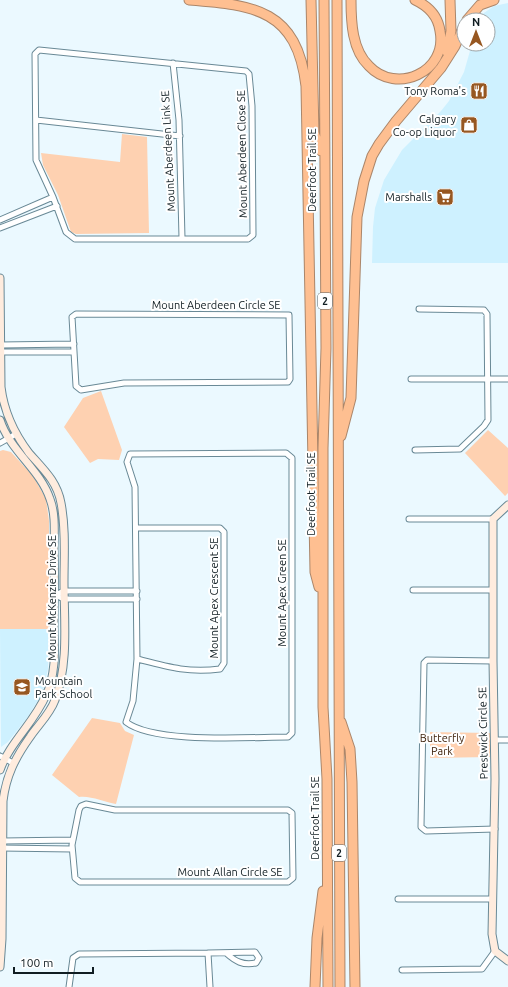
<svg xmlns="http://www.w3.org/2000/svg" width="508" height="987" viewBox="0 0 508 987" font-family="Ubuntu,sans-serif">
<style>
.built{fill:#cef1ff}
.green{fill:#fed1b1}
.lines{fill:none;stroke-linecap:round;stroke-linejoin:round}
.street-casing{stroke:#698996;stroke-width:7}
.secondary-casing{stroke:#698996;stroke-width:9}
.highway-casing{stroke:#ab866a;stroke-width:11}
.street{stroke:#fff;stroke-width:5}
.secondary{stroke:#ffecde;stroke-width:7}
.highway{stroke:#febf91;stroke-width:9}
.labels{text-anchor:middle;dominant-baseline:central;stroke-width:4;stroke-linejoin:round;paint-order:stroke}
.shield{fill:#fff;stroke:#586164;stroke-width:1}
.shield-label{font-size:10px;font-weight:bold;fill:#101d22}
.poi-label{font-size:11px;fill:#101d22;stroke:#fff;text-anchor:end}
.street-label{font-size:11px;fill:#101d22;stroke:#fff}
.park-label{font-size:11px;fill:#3f230d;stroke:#fff}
</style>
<rect width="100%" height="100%" fill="#ebf9ff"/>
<path class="built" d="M508,3V263H372L373,227L375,208L384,180L402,150L441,111L449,101L464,72L472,44H488V20H479L481,15L494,6Z
M0,629H49L48,669L42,694L27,718L8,742L1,747Z"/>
<path class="green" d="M122,134L147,137L149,233L76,234L71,232L58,195L43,165L41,153L120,162Z
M101,391L122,450L119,460L98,459L90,463L64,427L83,398Z
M488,430L508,448V493L505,496L465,453Z
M3,450L11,452L33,476L46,499L49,521V629H0V451Z
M92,718L120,723L125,731L134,735L116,804C105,802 89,795 79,797L52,775Z
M430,732L490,733V757L430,758Z"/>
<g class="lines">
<defs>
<path id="street" d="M39,50L246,71L249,74L252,106L253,235L248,239H75L66,232L53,197L36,160L35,54Z
M173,63L179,120L182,238
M36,120L180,136
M0,220L53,197
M0,228L57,206
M76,314L289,315L290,379L288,382L124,383L81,390L76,386L72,317Z
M0,345L74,344
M0,352H74
M411,379H508
M0,443L16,434
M415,450L460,449L484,426L488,420L487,314L484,310L419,309
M286,453L292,458V733L288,737C250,737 154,744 126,722L133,701L137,659L135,487L127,462L130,454Z
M409,519H493
M136,528H220L224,532V663L220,669C188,673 168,667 137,659
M413,590H493
M55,595L64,599H137
M55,595L64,591H137
M493,661L427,660L424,663L421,827L426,831L495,829
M495,740H508
M0,756L13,763
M86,804L115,810H288L292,813L293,878L288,882H80L75,878L72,845L79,810L81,806Z
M0,842L3,841L73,840
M1,848L72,849
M398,899H492
M208,953L255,952L259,958L256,963C243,966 235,961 226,953
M402,970L482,969L495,951
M69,987L73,958L79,954L208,953L210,987"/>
<path id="secondary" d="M0,278L1,387C4,412 13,432 29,453C43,469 57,481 61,503C66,529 64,556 64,582C64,620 69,664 55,700C50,714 38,725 30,737C15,758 6,776 3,801L2,939L0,967
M0,420C10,451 40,469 50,499C56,515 54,534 54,550C55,576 54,601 54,626C54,639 55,651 54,663C53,674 51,686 46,695C34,723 10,742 0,770
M508,505L493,519V661L495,779L492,934L495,951L508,961"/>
<path id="highway" d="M189,0C255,5 297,10 306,86L315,572L319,587
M311,0L314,133L321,151
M324,0L326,348L323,448V707L327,779L328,987
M337,0L340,987
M351,0C351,22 352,50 369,66C396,95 448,72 440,31C438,16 428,6 415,0
M467,20L480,5L494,0
M447,52L451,31L450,0
M341,436L351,398L357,217L364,181L372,156L379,144L396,121L441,68L455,46L464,26
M341,722L350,749L352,782L355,987
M315,987L317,938L323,891"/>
</defs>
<use href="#street" class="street-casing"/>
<use href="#secondary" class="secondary-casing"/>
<use href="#highway" class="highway-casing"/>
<use href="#street" class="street"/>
<use href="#secondary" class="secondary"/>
<use href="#highway" class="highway"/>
</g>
<defs>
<symbol id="restaurant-square" viewBox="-11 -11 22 22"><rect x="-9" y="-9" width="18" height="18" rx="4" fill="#975721" stroke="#fff"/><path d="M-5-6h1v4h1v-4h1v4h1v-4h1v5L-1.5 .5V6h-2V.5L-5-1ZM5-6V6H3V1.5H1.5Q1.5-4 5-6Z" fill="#fff"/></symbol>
<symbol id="shop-square" viewBox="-11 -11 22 22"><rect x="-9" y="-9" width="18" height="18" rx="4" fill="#975721" stroke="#fff"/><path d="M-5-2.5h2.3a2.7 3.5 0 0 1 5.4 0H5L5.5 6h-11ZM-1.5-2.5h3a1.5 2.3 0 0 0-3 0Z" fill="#fff"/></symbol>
<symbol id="supermarket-square" viewBox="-11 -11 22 22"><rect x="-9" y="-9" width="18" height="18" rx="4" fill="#975721" stroke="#fff"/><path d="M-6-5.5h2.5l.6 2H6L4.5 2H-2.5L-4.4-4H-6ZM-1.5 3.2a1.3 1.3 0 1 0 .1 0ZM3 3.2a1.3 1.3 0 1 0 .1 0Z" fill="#fff"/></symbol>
<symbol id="school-square" viewBox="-11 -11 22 22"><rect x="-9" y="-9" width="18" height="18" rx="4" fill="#975721" stroke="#fff"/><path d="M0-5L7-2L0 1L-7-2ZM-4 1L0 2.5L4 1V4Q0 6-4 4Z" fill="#fff"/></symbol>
</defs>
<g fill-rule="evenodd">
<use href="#restaurant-square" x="469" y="81" width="20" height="20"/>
<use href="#shop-square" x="459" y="115" width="20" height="20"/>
<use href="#supermarket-square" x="435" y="187" width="20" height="20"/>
<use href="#school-square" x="12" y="677" width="20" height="20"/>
</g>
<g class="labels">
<g class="shield">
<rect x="318" y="293" width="14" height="16" rx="3"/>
<rect x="332" y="845" width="14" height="16" rx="3"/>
</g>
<g class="shield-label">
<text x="325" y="301">2</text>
<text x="339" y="853">2</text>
</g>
<g class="poi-label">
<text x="466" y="91">Tony Roma's</text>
<text x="456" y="119">Calgary<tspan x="456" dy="13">Co-op Liquor</tspan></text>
<text x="432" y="197">Marshalls</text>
<text x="35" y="681" text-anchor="start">Mountain<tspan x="35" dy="13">Park School</tspan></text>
</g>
<g class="street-label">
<text transform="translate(168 151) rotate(-93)">Mount Aberdeen Link SE</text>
<text transform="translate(242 154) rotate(-91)">Mount Aberdeen Close SE</text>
<text transform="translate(312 170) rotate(-90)">Deerfoot Trail SE</text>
<text x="216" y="305">Mount Aberdeen Circle SE</text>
<text transform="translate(311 494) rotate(-90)">Deerfoot Trail SE</text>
<text transform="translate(282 593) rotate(-90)">Mount Apex Green SE</text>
<text transform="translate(52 598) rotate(-90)">Mount McKenzie Drive SE</text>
<text transform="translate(214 598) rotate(-90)">Mount Apex Crescent SE</text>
<text transform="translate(483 733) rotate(-91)">Prestwick Circle SE</text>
<text transform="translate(315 818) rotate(-90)">Deerfoot Trail SE</text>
<text x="230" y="872">Mount Allan Circle SE</text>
</g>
<g class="park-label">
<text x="442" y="738">Butterfly<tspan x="442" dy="13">Park</tspan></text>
</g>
</g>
<g transform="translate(476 32)"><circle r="19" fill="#ffffff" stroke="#9fa5a7"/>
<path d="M0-3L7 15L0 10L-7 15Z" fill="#975721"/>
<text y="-6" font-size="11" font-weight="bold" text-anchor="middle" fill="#101d22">N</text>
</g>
<path d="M14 967v6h79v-6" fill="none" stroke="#101d22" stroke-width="2"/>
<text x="20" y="967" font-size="12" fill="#101d22" stroke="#ffffff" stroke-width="3" paint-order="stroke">100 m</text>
</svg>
